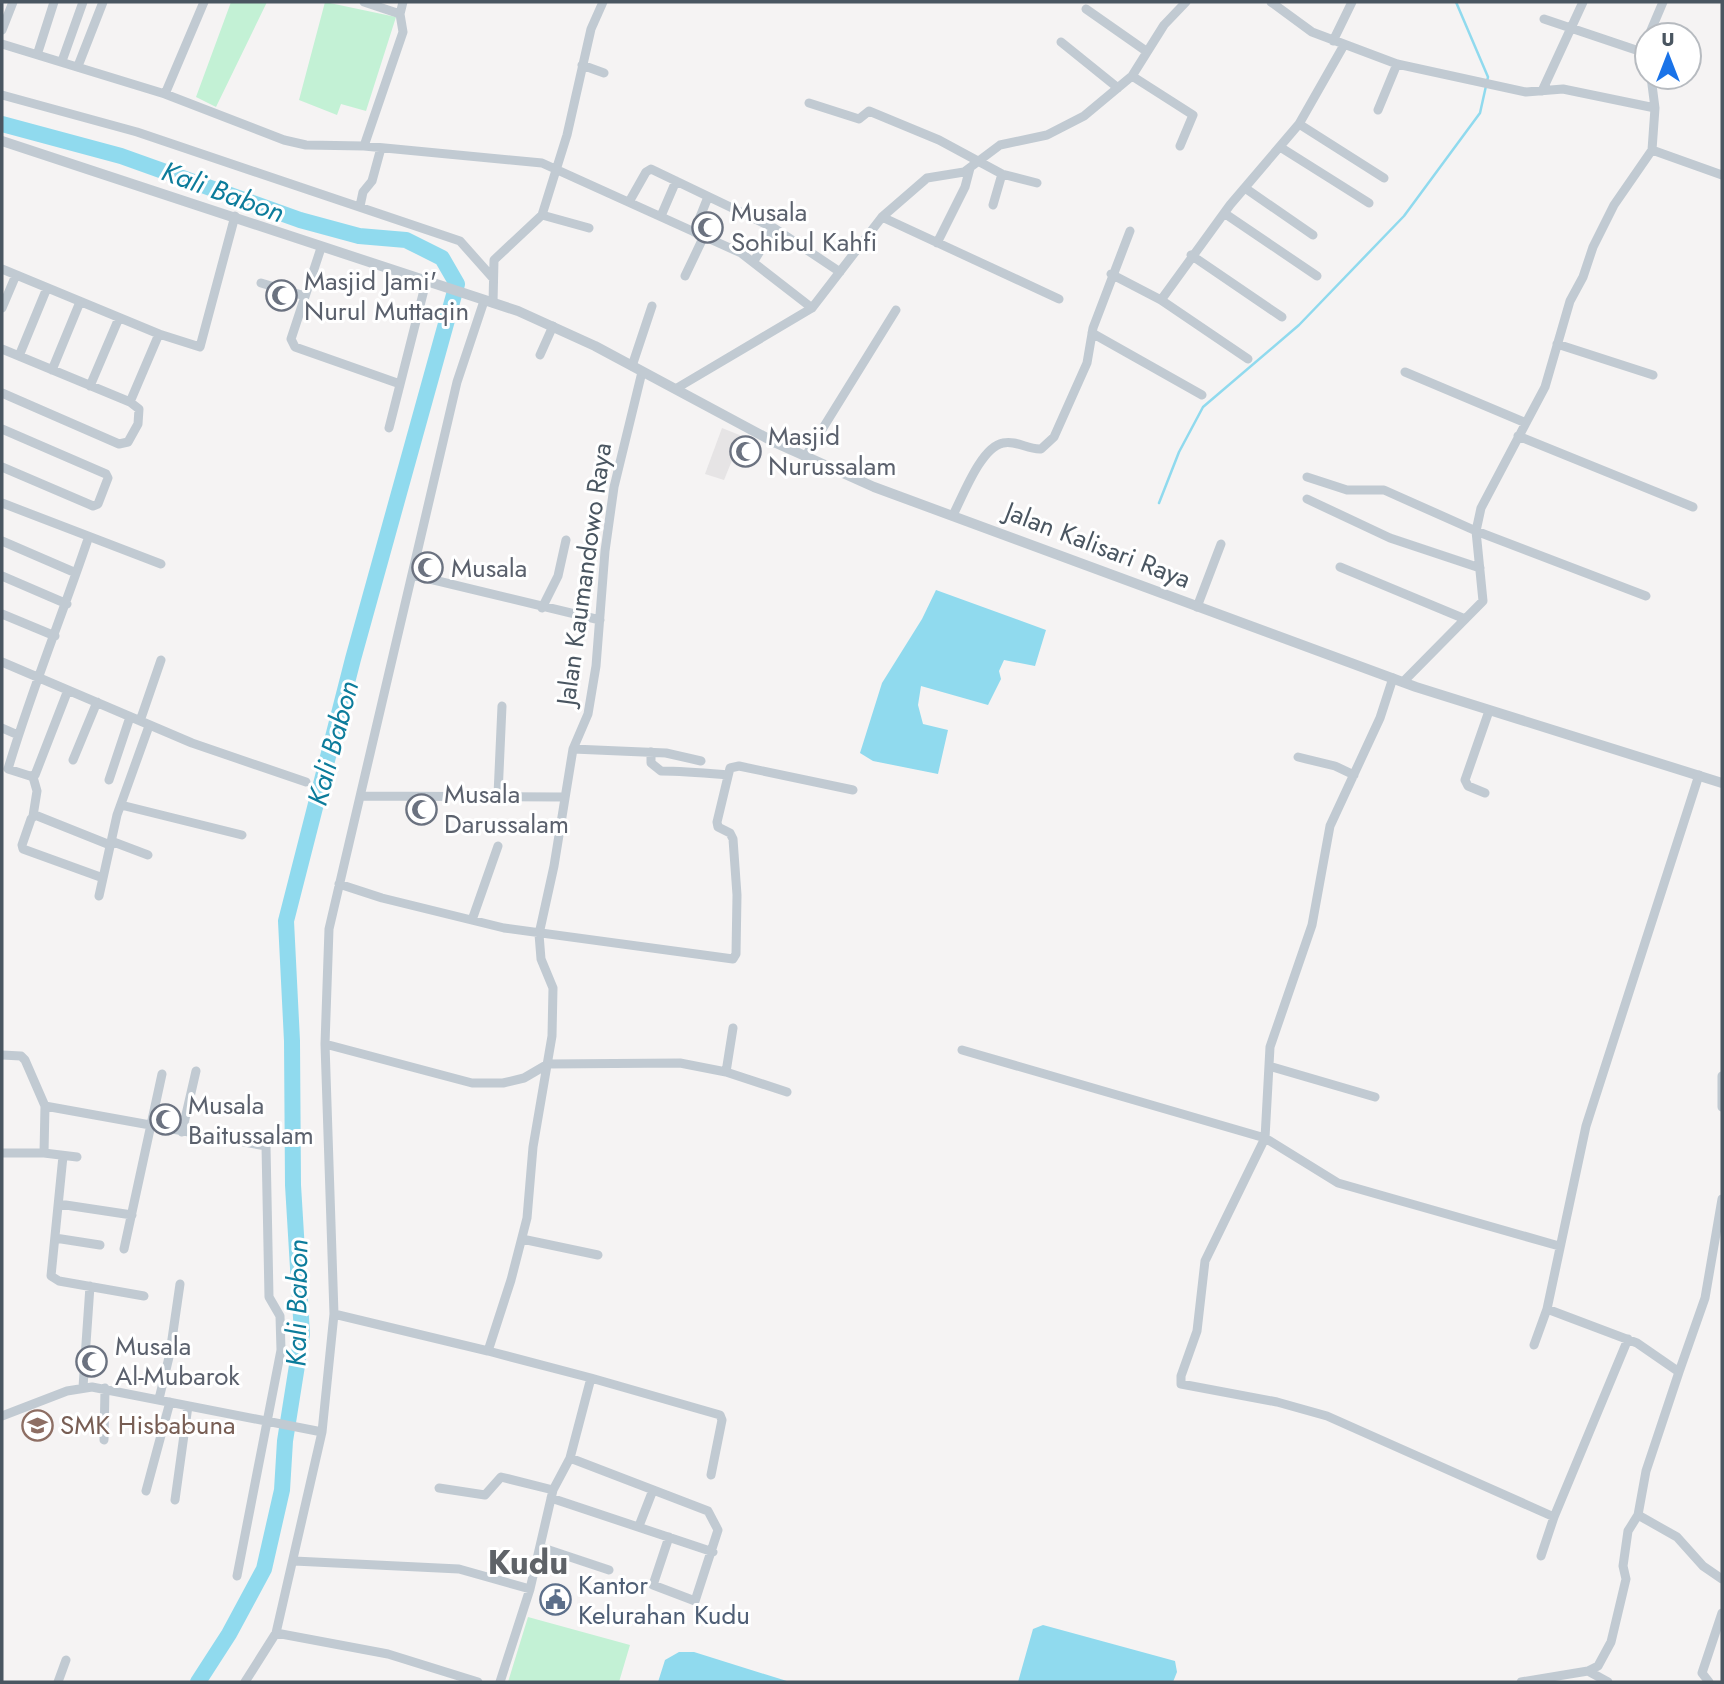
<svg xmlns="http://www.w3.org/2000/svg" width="1724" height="1684" viewBox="0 0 1724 1684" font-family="Jost,sans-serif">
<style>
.education{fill:#e6e4e5}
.green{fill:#c3f1d5}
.water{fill:#90daee}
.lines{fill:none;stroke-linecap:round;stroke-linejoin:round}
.stream{stroke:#90daee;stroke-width:2.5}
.river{stroke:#90daee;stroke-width:16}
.minor{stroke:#c1cad2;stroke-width:9}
.tertiary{stroke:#c1cad2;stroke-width:10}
.labels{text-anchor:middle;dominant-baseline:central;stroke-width:6;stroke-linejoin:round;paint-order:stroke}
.worship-label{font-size:26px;fill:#5b616d;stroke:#fff;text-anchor:start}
.street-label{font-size:26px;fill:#4a5661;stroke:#fff}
.education-label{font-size:26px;fill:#785e54;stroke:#fff;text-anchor:start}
.service-label{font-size:26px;fill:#4e5e75;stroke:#fff;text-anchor:start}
.water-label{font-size:28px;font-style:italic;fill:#0c7c9b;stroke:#fff}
.district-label{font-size:33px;font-weight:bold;fill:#5f6368;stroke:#fff}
</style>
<rect width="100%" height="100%" fill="#f5f3f3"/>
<path class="education" d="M722,428L742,436L724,480L705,474Z"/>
<path class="green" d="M231,2H267L216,107L196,97Z
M325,2L396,17L366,111L341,104L337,115L299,100Z
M528,1617L630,1645L619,1682H508Z"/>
<path class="water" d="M936,590L1046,630L1035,666L1004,660L999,671L1001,679L988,705L921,686L918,705L923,724L948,730L938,774L873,761L860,753L882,683L922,619Z
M1043,1625L1175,1661L1177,1672L1173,1682H1018L1033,1629Z
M679,1652H694L790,1682H658L665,1660Z"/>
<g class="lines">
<path class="stream" d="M1159,503L1179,452L1203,407L1299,325L1404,216L1480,113L1488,77L1456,2"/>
<path class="river" d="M2,124L121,156L300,220L359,236L406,240L442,258L457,284L353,659L286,921L292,1041L293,1185L302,1334L285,1441L282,1490L264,1569L229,1634L198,1682"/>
<path class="minor" d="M364,2L400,14
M1271,2L1312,32L1397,64L1526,92L1563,89L1655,108
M1086,9L1146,51
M400,14L403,2
M1544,19L1642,52
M2,30L13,2
M1649,35L1663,2
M1333,41L1352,2
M1647,41L1642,52L1647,61
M1061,42L1118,88
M2,44L165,94L284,140L306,145L364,146L542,163L741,253L812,308
M38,52L54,2
M62,61L83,2
M582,65L604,73
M78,66L103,2
M1132,76L1193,115L1180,146
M1542,91L1583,2
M165,94L204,2
M2,95L137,132L460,241L492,277
M809,103L859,119L869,111L939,140L1002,174L1037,183
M1378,110L1397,64
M1299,124L1384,178
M364,146L403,32L400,14
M1280,147L1369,203
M1652,150L1722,175
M1245,188L1313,235
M629,202L646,172L651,169L774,228L840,272
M993,205L1002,174
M360,206L363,192L372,181L381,148
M1224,213L1317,276
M542,215L589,228
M661,216L676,181
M882,217L1059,299
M694,232L708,197
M937,243L965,187L970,168
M321,248L291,339L295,347L400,384
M1191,255L1282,317
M754,261L774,228
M2,269L159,334L200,347L235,216
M1111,274L1161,300L1248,359
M685,276L704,236
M261,283L305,296
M1161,300L1230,205L1299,124L1344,45
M493,303L494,260L542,215L567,135L591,29L603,2
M2,308L16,275
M1092,333L1202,395
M1557,344L1653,375
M2,349L130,402L139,409L138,424L128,442L119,444L2,393
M540,355L553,326
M19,356L47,288
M632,366L652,306
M52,370L80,302
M1405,372L1526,423
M90,386L119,318
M677,388L812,308L882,217L927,178L964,172L1000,145L1047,135L1084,116L1132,76L1164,25L1186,2
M130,402L159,334
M389,428L426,282
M2,429L106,474L108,478L98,504L93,506L2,467
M1518,436L1693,507
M805,457L896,310
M1307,477L1347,490H1384L1476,531L1646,596
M1307,499L1390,538L1480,568
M2,503L161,564
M953,515C963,496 981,447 1003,443C1017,440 1028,450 1041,449L1054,437L1087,363L1093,328L1130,231
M2,541L76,573
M1340,567L1465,619
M413,575L600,620
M2,576L67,604
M1197,607L1221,544
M542,608L558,576L566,540
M2,614L55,636
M2,662L192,743L306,782
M1393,678L1380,718L1330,826L1312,925L1270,1047L1265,1138L1205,1261L1197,1331L1181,1376V1384L1277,1402L1327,1416L1554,1517L1628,1339
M1403,682L1483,601L1476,531L1481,508L1545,387L1570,301L1583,277L1593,247L1614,205L1652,150L1655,108L1651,77
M68,690L35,775L30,776L8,769C31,691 62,616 88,539
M140,721L161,660
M2,728L18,735
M573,749L666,753L701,761
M651,752V763L661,771C684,771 705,773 728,775
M1298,757L1335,766L1354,775
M73,760L97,702
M109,780L130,717
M1485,793L1468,786L1465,780L1489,711
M498,795L502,706
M362,796L564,797
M121,805L242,835
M33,816L37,791L33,777
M111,841L148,855
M103,878L23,849L22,845L31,819L35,815L110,845
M339,884L382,898L504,928L733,959L736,954L737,895L733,839L730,833L718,827L717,822L730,768L739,766L853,790
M99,896L117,815L149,726
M472,920L498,846
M325,1044L472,1083H503L524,1078L548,1064L680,1063L726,1072L787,1092
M962,1050L1265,1138L1338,1183L1559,1246
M2,1055L21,1056L25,1060L45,1106
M1269,1066L1375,1097
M726,1072L733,1028
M1722,1076V1107
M182,1132L196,1071
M2,1153H44L45,1106L266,1146L269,1297L280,1316L281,1350L237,1576
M44,1153L77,1157
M63,1156L51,1276L59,1281L144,1296
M59,1204L132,1215
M55,1238L100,1245
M522,1239L598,1255
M124,1249L162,1074
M1547,1309L1637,1343L1679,1372L1705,1298L1722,1199
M334,1314L488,1351
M1534,1345L1547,1309L1586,1126L1699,775
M591,1378L720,1415L722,1420L711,1475
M83,1387L90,1286
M159,1399L170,1353L180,1284
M2,1416L67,1391L92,1387L322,1432
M104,1440L105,1388
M570,1458L708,1511L718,1530L695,1601L653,1585L669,1537
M439,1488L485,1495L501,1477L553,1490
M146,1491L170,1402
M551,1498L713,1552
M175,1500L188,1406
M1638,1515L1677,1537L1703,1566L1722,1579
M639,1526L653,1490
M540,1547L609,1570
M1541,1556L1554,1517
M294,1561L459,1569L530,1589
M276,1633L388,1654L478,1682
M1588,1671L1608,1682
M58,1682L66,1660
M245,1682L276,1633L322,1432L334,1314L325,1044L329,929L457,382L484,301
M500,1682L530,1589L553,1490L570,1458L591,1378L488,1351L511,1280L527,1218L533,1147L552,1036L553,988L541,959L539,934L554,866L573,749L588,714L596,666L605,551L614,487L642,372
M1521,1682L1588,1671L1598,1666L1611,1642L1626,1579L1623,1566L1628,1531L1638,1515L1646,1471L1679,1372
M1709,1682L1702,1673L1722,1613"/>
<path class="tertiary" d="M2,141L518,311L595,346L776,443L874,487L1416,687L1722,783"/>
</g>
<defs>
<symbol id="mosque-ring" viewBox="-11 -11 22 22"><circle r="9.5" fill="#fff" stroke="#6b7280" stroke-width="1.5"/><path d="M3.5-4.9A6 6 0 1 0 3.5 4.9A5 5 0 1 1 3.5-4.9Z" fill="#6b7280"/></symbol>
<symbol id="school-ring" viewBox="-11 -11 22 22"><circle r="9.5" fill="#fff" stroke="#8d6e63" stroke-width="1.5"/><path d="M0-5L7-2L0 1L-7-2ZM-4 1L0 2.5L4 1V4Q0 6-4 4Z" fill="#8d6e63"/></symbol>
<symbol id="civic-ring" viewBox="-11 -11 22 22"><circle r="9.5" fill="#fff" stroke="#5c6f8a" stroke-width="1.5"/><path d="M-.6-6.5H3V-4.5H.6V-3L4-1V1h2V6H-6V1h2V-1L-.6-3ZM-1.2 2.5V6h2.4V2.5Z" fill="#5c6f8a"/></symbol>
</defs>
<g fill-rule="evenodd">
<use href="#mosque-ring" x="690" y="210" width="35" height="35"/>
<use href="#mosque-ring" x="264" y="278" width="35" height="35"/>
<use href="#mosque-ring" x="728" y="434" width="35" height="35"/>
<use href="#mosque-ring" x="410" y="550" width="35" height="35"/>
<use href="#mosque-ring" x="404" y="792" width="35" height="35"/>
<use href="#mosque-ring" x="148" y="1102" width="35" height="35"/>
<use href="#mosque-ring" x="74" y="1344" width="35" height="35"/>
<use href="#school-ring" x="20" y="1408" width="35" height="35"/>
<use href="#civic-ring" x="538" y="1582" width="35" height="35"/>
</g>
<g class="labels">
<g class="worship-label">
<text x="731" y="212">Musala<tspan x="731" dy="30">Sohibul Kahfi</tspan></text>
<text x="304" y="281">Masjid Jami'<tspan x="304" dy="30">Nurul Muttaqin</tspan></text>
<text x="768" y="436">Masjid<tspan x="768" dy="30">Nurussalam</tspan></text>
<text x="451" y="568">Musala</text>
<text x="444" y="794">Musala<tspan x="444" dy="30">Darussalam</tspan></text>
<text x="188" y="1105">Musala<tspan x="188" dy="30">Baitussalam</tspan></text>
<text x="115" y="1346">Musala<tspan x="115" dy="30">Al-Mubarok</tspan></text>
</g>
<g class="street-label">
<text transform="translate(1098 545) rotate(21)">Jalan Kalisari Raya</text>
<text transform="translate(584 574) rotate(-82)">Jalan Kaumandowo Raya</text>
</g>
<g class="education-label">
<text x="60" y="1425">SMK Hisbabuna</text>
</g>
<g class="service-label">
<text x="578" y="1585">Kantor<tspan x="578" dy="30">Kelurahan Kudu</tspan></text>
</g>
<g class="water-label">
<text transform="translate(223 192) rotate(20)">Kali Babon</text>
<text transform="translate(333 743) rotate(-75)">Kali Babon</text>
<text transform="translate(297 1303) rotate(-89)">Kali Babon</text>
</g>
<g class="district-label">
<text x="528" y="1562">Kudu</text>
</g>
</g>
<rect width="1724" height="1684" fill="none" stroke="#4a5661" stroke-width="7"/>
<g transform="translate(1668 56)"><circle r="33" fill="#ffffff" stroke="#b7bbc0" stroke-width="2"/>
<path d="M0-5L12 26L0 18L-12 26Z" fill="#1a73e8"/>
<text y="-10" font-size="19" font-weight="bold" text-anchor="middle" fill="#4a5661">U</text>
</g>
</svg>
